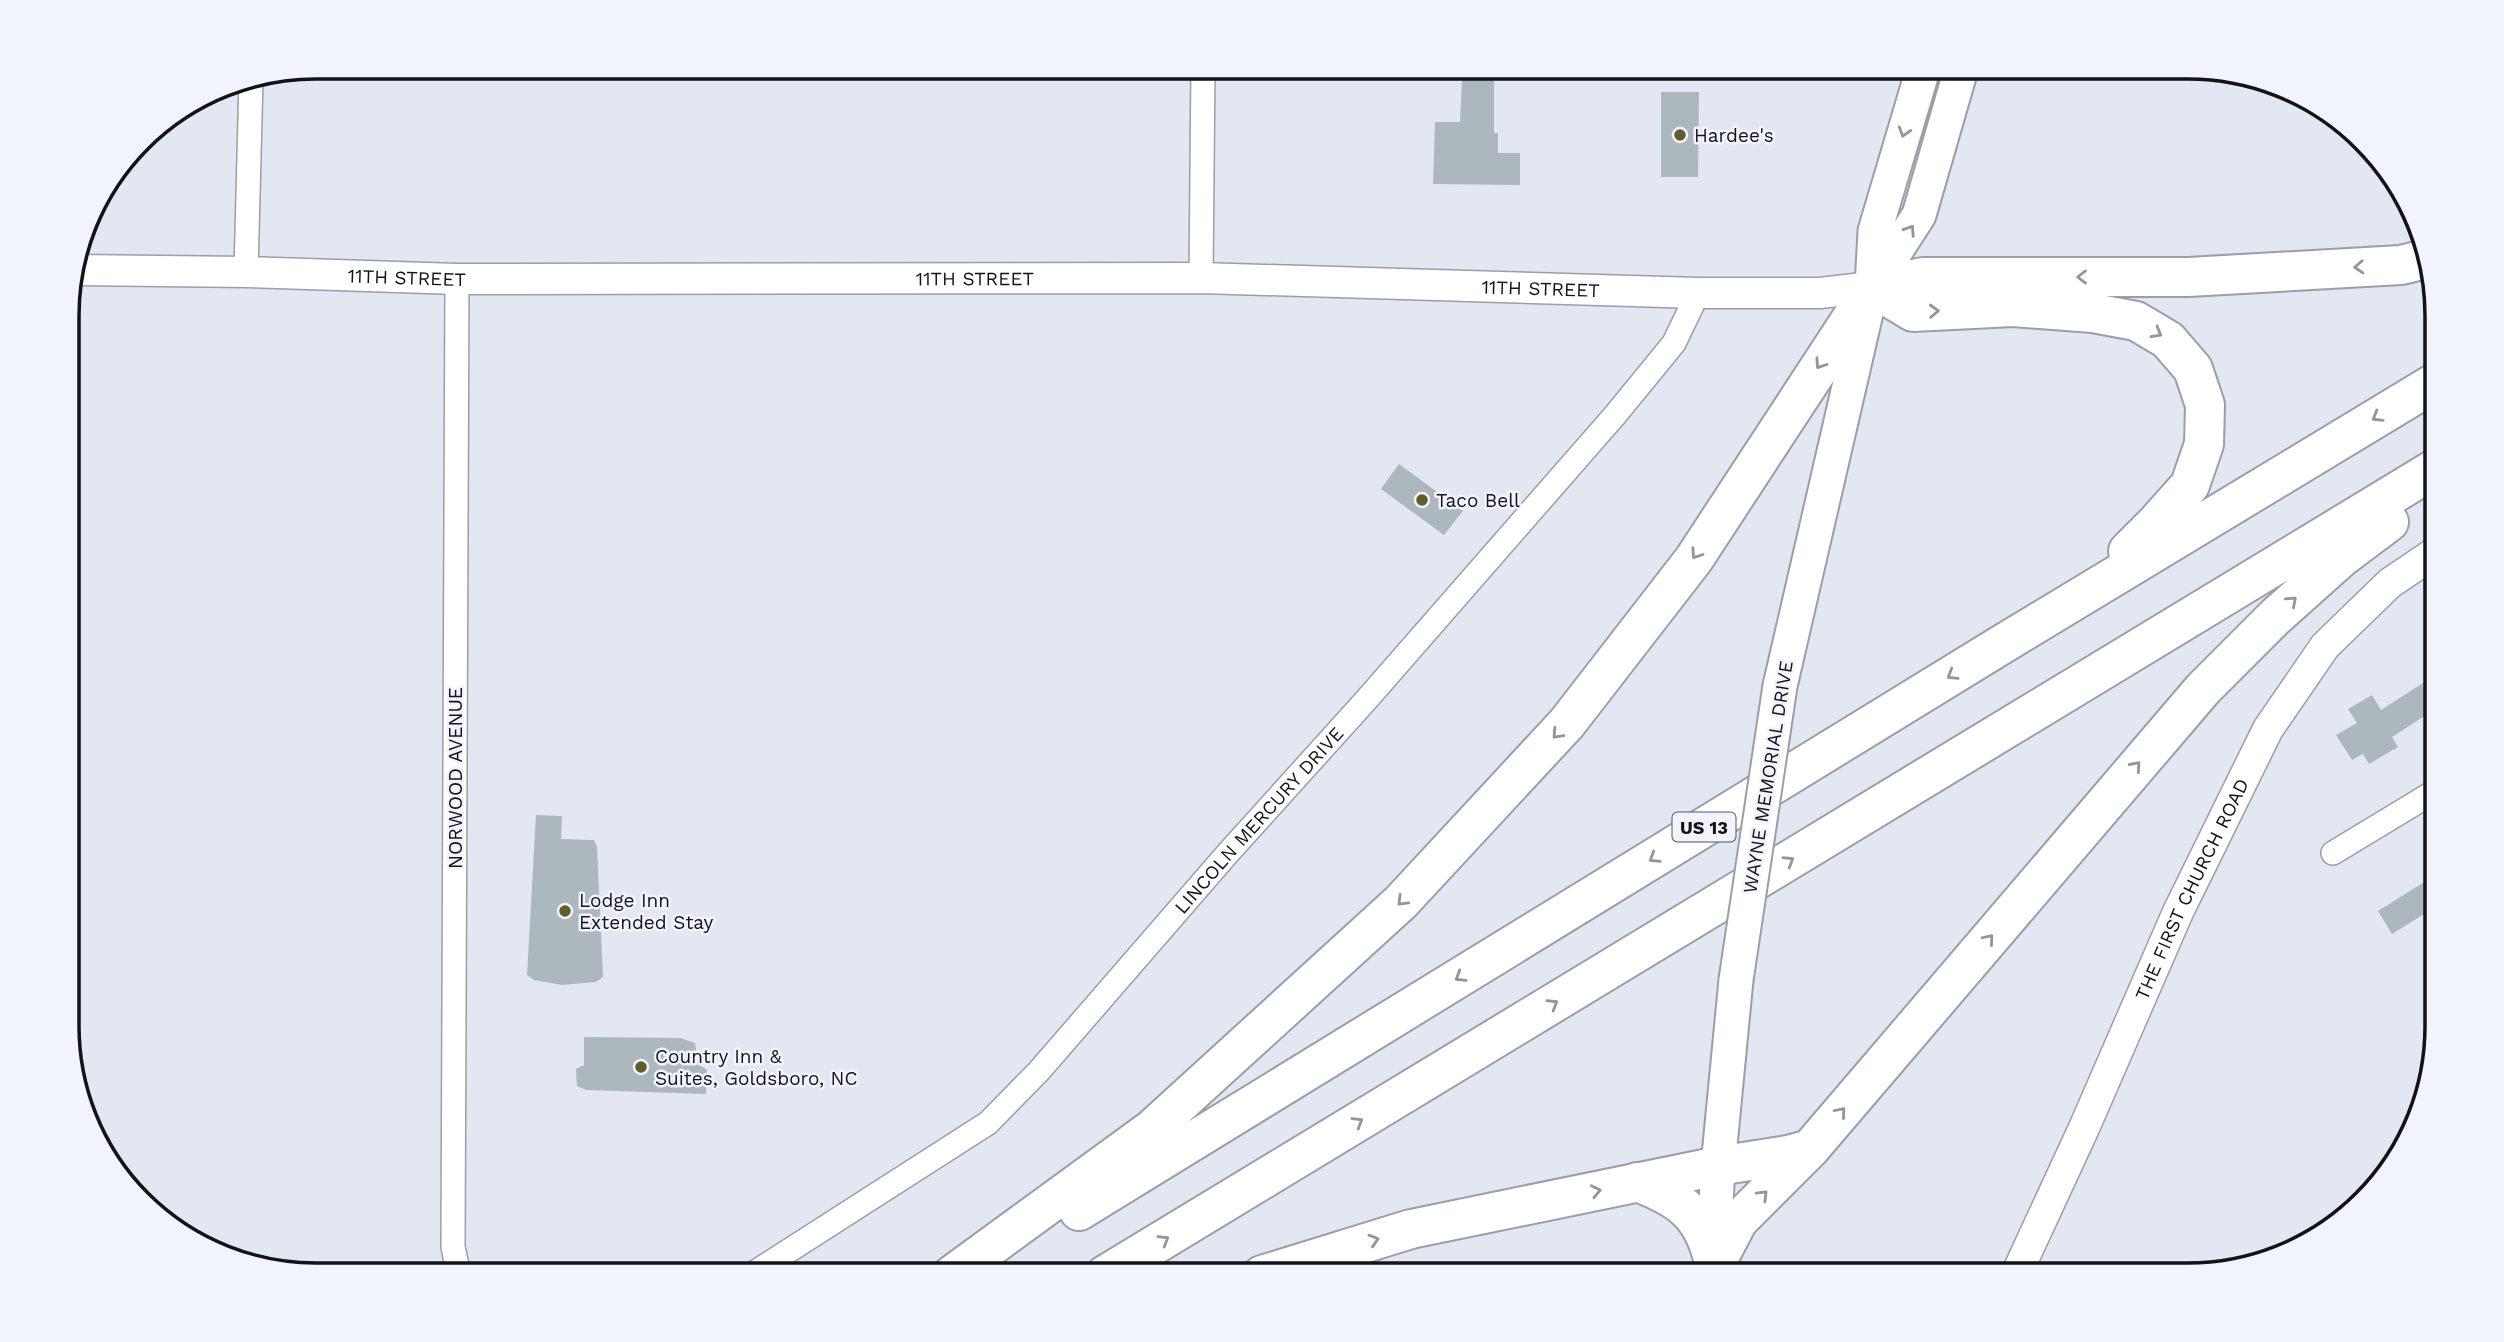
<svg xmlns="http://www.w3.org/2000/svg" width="2504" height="1342" viewBox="0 0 2504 1342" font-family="'Work Sans',sans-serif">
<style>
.building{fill:#acb7be}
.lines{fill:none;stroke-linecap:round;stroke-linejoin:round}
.minor-casing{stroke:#9a9ea8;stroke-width:26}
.tertiary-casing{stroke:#9a9ea8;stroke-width:33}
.secondary-casing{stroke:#9a9ea8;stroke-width:37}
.motorway-casing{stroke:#9a9ea8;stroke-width:42}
.minor{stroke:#fff;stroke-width:23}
.tertiary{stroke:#fff;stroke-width:30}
.secondary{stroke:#fff;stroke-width:33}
.motorway{stroke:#fff;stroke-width:38}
.secondary-bridge-casing{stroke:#9a9ea8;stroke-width:37;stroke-linecap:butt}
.secondary-bridge{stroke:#fff;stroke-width:33}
.oneway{stroke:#949597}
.poi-dot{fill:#645c29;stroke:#f1f4fd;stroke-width:2.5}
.labels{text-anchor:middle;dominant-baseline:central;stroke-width:5;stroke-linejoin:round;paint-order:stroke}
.shield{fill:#f1f4fd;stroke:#55565c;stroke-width:2}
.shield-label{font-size:18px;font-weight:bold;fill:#121317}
.poi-label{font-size:19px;fill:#121317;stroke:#f1f4fd;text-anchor:start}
.street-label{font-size:19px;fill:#121317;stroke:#f1f4fd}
.rim{fill:none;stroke:#121317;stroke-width:3.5}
</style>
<rect width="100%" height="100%" fill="#e3e7f2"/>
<path class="building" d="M1462,80H1494V133H1498V153H1520V185L1433,184L1435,122H1460Z
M1661,92H1699L1698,177H1661Z
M1399,464L1463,511L1444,535L1381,489Z
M2437,674V708L2392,737L2398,747L2369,764L2363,754L2352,760L2336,735L2357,723L2348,709L2372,695L2381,710Z
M536,815L562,816L561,839L594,840L597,847L603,977L596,982L562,985L534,980L527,975Z
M2437,874V906L2392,934L2378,911Z
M584,1037L680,1038L695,1043L698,1064L707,1070L706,1094L586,1090L577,1086L576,1069L584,1065Z"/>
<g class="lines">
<defs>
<g id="minor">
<path d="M246,272L251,79"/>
<path d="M1201,278L1203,66"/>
<path d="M457,279L453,1247L459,1275"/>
<path d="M2333,853L2437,790"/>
<path id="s1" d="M751,1275L988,1123L1039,1071L1228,853L1368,698L1616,414L1674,343L1698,293"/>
</g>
<g id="tertiary">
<path id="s2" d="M75,270L246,272L457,279L1201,278L1698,293H1820L1872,287"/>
<path id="s3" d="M2016,1275L2084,1128L2178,912L2268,729L2325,646L2390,583L2436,552"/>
</g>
<path id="secondary" d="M1874,285L1919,215L1962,66
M1780,686L1872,287L1875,231L1924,66
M1713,1259L1718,1166L1736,980"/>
<path id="motorway" d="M1872,287L1913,312L2013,307L2093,313L2136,321L2168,340L2193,369L2205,405L2204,444L2190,485L2157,522L2128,551
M1637,1182C1679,1198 1702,1213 1713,1259
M1079,1211L2001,645L2436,382
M1712,1271L1738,1221L1810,1149
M952,1275L1152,1129L1401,902L1567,723L1694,559L1872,287L1923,277H2188L2401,265L2426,259
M1105,1275L2436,468
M1262,1275L1411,1229L1718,1166L1788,1155L1810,1149L2203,689L2275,617L2341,558L2389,522"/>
</defs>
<use href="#minor" class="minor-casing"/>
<use href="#tertiary" class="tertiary-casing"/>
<use href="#secondary" class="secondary-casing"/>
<use href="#motorway" class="motorway-casing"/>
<use href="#minor" class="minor"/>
<use href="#tertiary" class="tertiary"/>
<use href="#secondary" class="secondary"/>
<use href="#motorway" class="motorway"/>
<defs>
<path id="secondary-bridge" d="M1736,980L1780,686"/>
</defs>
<use href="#secondary-bridge" class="secondary-bridge-casing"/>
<use href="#secondary-bridge" class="secondary-bridge"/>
</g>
<defs><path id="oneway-chevron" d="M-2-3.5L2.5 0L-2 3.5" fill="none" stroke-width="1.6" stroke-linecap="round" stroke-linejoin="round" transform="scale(1.75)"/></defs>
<g class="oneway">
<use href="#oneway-chevron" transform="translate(1904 132) rotate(107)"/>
<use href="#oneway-chevron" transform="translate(1910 230) rotate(-57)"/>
<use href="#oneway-chevron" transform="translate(2359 267) rotate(177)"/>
<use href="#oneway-chevron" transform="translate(2082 277) rotate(-180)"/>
<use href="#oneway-chevron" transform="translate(1934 311) rotate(-2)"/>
<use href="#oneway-chevron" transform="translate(2157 333) rotate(30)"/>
<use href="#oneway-chevron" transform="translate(1820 364) rotate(124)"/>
<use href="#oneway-chevron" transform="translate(2377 417) rotate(149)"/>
<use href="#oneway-chevron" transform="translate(1696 554) rotate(124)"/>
<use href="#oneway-chevron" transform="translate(2292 601) rotate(-42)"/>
<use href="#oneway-chevron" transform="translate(1952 675) rotate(148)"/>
<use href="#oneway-chevron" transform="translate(1557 734) rotate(133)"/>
<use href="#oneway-chevron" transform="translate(2136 766) rotate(-49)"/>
<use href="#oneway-chevron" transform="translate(1654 858) rotate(148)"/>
<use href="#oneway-chevron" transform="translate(1789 861) rotate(-31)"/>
<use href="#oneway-chevron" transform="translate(1402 901) rotate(135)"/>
<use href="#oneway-chevron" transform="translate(1989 939) rotate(-50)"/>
<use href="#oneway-chevron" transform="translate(1460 977) rotate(148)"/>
<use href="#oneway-chevron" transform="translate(1553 1004) rotate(-31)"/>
<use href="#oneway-chevron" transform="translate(1841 1112) rotate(-50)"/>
<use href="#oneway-chevron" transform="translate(1358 1122) rotate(-31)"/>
<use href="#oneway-chevron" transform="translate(1596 1191) rotate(-12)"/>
<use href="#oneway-chevron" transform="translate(1763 1195) rotate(-45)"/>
<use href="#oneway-chevron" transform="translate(1164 1240) rotate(-31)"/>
<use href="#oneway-chevron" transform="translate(1374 1240) rotate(-17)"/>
</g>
<g class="poi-dot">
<circle cx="1680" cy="135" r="7"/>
<circle cx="1422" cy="500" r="7"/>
<circle cx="565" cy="911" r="7"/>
<circle cx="641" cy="1067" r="7"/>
</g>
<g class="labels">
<rect class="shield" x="1672.5" y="812.5" width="63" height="29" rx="5"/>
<g class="shield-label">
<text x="1704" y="827">US 13</text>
</g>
<g class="poi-label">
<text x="1694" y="135">Hardee's</text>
<text x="1436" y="500">Taco Bell</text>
<text x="579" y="900">Lodge Inn<tspan x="579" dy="22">Extended Stay</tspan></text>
<text x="655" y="1056">Country Inn &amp;<tspan x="655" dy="22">Suites, Goldsboro, NC</tspan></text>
</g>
<g class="street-label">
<text stroke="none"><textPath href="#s2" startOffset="332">11TH STREET</textPath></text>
<text stroke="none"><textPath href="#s2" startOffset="900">11TH STREET</textPath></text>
<text stroke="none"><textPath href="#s2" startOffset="1466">11TH STREET</textPath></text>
<text transform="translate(1768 777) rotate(-81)">WAYNE MEMORIAL DRIVE</text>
<text transform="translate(455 778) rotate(-90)">NORWOOD AVENUE</text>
<text stroke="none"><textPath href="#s1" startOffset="688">LINCOLN MERCURY DRIVE</textPath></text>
<text stroke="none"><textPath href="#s3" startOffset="424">THE FIRST CHURCH ROAD</textPath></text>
</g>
</g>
<path d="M0 0H2504V1342H0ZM316 79H2188A237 237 0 0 1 2425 316V1026A237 237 0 0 1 2188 1263H316A237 237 0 0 1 79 1026V316A237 237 0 0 1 316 79Z" fill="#f1f4fd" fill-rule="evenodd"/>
<path class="rim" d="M316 79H2188A237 237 0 0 1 2425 316V1026A237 237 0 0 1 2188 1263H316A237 237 0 0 1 79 1026V316A237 237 0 0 1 316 79Z"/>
</svg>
